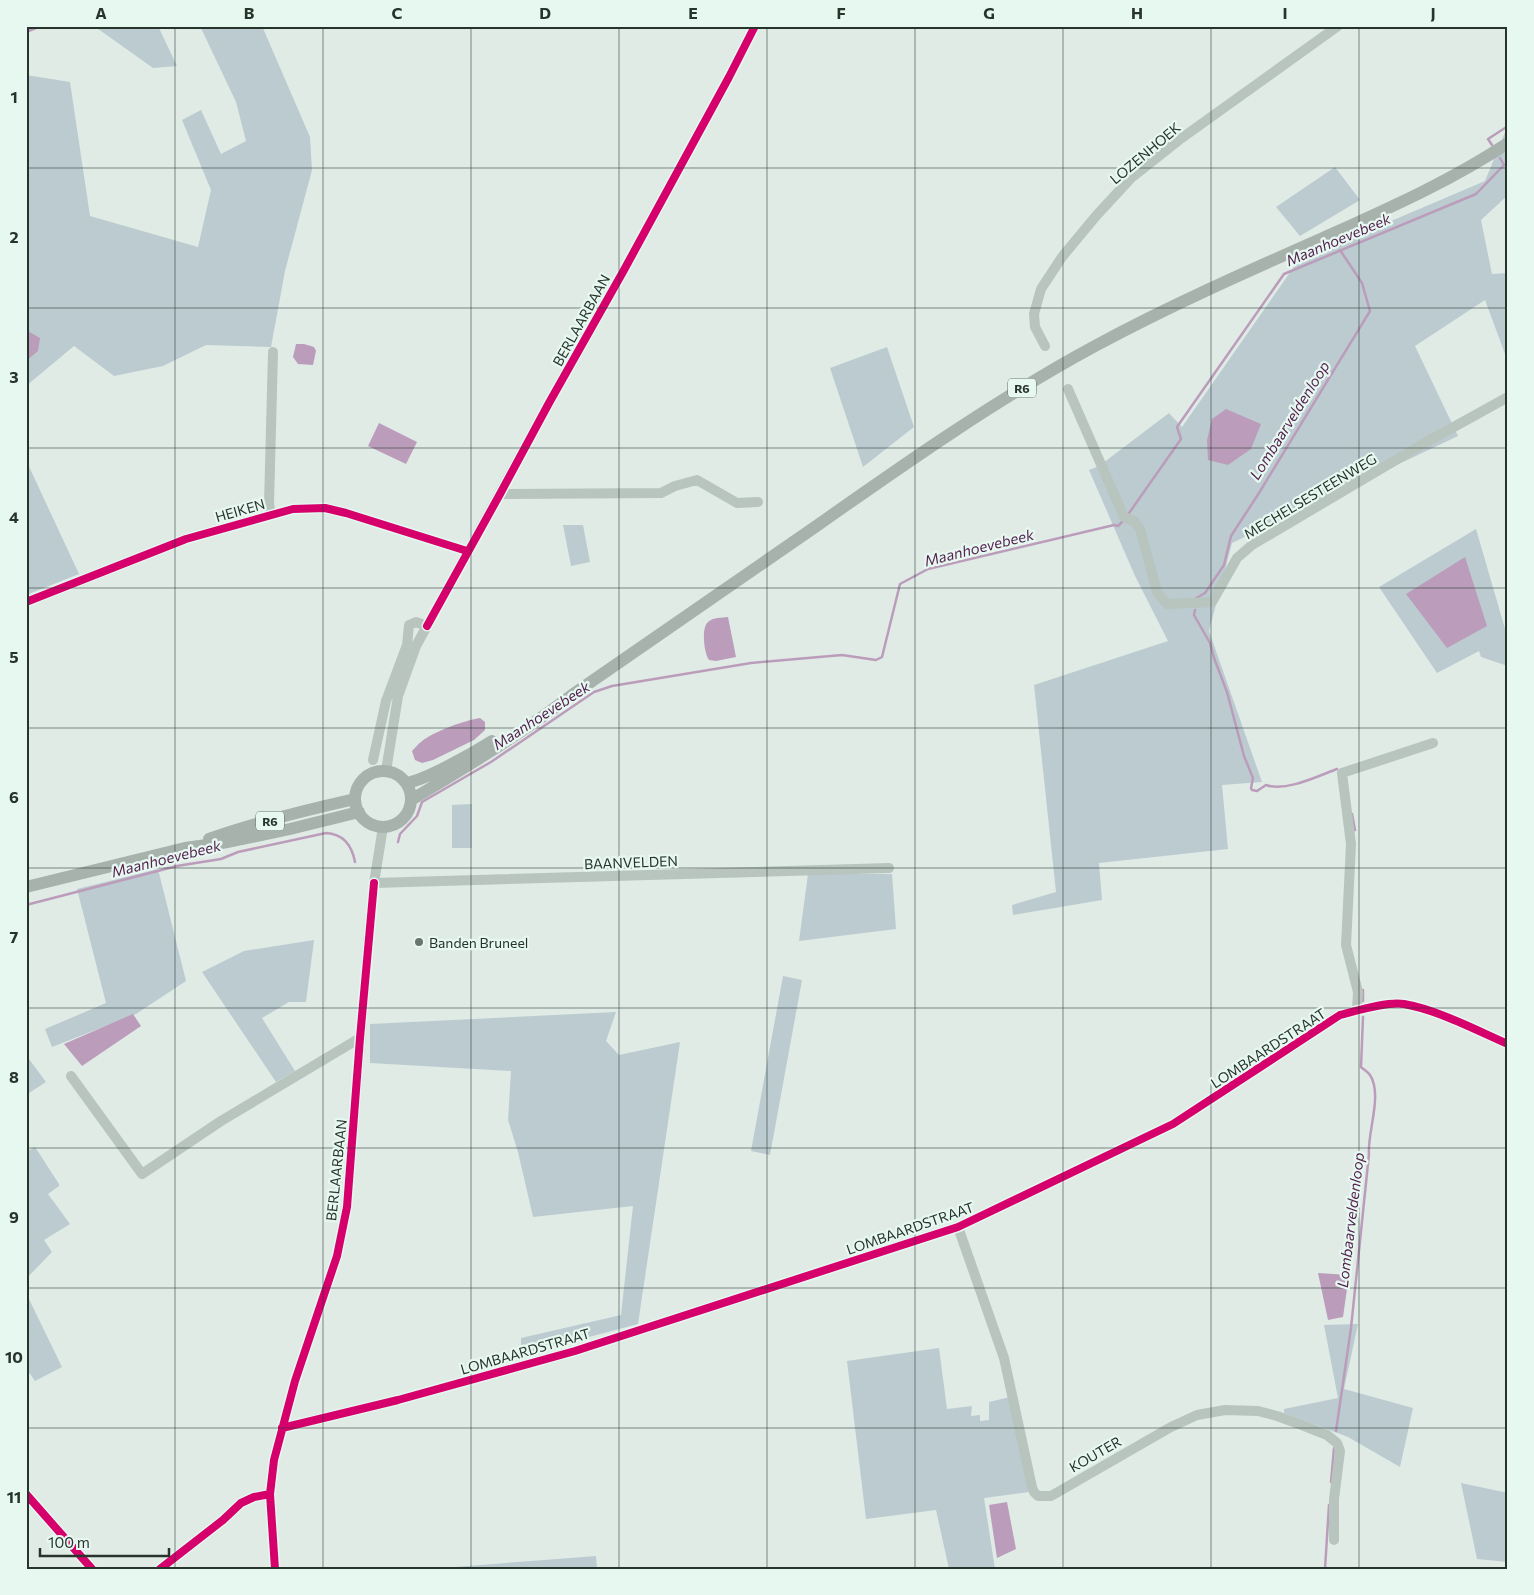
<svg xmlns="http://www.w3.org/2000/svg" width="1534" height="1595" viewBox="0 0 1534 1595" font-family="Commissioner,sans-serif">
<style>
.green{fill:#bbcbd0}
.water{fill:#bb9dbb}
.lines{fill:none;stroke-linecap:round;stroke-linejoin:round}
.stream{stroke:#bb9dbb;stroke-width:2.5}
.minor{stroke:#b8c4be;stroke-width:10}
.major{stroke:#a8b2ad;stroke-width:12}
.cycleway-casing{stroke:#e7f8f1;stroke-width:11}
.cycleway{stroke:#d6006c;stroke-width:8}
.grid{fill:none;stroke:#27342c;stroke-width:1;stroke-opacity:0.55}
.poi-dot{fill:#68746d;stroke:#e7f8f1;stroke-width:2}
.labels{text-anchor:middle;dominant-baseline:central;stroke-width:4.5;stroke-linejoin:round;paint-order:stroke}
.shield{fill:#e7f8f1;stroke:#616f67;stroke-width:1}
.shield-label{font-size:12px;font-weight:bold;fill:#27342c}
.street-label{font-size:14px;fill:#27342c;stroke:#e7f8f1}
.poi-label{font-size:14px;fill:#27342c;stroke:#e7f8f1;text-anchor:start}
.water-label{font-size:15px;font-style:italic;fill:#531f4e;stroke:#e7f8f1}
.neatline{fill:none;stroke:#27342c;stroke-width:2}
.grid-label{font-size:16px;text-anchor:middle;font-weight:bold;fill:#27342c}
</style>
<rect width="100%" height="100%" fill="#e0ebe6"/>
<path class="green" d="M94,26H158L177,66L153,68Z
M200,26H262L310,137L312,170L285,271L271,347L206,345L163,366L114,376L74,346L26,386V75L70,82L90,216L198,247L211,190L182,120L201,110L221,154L246,141L236,102Z
M1508,125V195L1481,220L1492,274L1508,273V362L1485,300L1415,346L1458,436L1232,543L1209,631L1262,782L1222,785L1228,849L1099,863L1102,900L1013,915L1012,905L1056,892L1034,685L1168,641L1135,576L1089,470L1099,466L1169,413L1182,427L1312,241L1323,250L1485,181Z
M1335,167L1360,200L1300,236L1276,207Z
M887,347L914,427L863,467L830,368Z
M26,460L79,574L26,595Z
M563,525H583L590,562L571,566Z
M1476,529L1508,639V666L1481,657L1479,651L1437,673L1379,587Z
M472,804V848H452V805Z
M158,869L186,981L136,1014L52,1047L45,1029L106,1003L77,889Z
M808,874H892L896,929L799,941Z
M314,940L306,1002H289L262,1018L295,1071L276,1082L202,972L244,951Z
M783,976L802,980L770,1155L751,1151Z
M616,1012L606,1041L619,1055L680,1042L638,1324L521,1355V1338L621,1315L633,1206L533,1217L518,1152L508,1120L511,1071L370,1063V1024Z
M26,1055L46,1082L26,1095Z
M35,1147L59,1184V1186L48,1194L70,1224L44,1240L52,1252L26,1279V1152Z
M26,1293L62,1367L35,1381L26,1368Z
M1358,1324L1344,1389L1413,1408L1400,1467L1348,1437L1284,1413V1409L1338,1398L1324,1325Z
M939,1348L947,1409L972,1406L971,1416L980,1415V1421L989,1420V1402L1010,1397L1029,1492L984,1498L995,1569H949L936,1510L866,1519L847,1361Z
M1461,1483L1508,1493V1562L1477,1559Z
M596,1556L597,1569H428Z"/>
<path class="water" d="M26,330L40,338L38,351L26,361Z
M296,344H304L314,347L316,351L313,365L298,364L293,357Z
M1226,409L1261,424L1251,449L1228,465L1208,460L1207,440L1212,419Z
M379,423L417,442L406,464L368,446Z
M1465,557L1487,626L1447,648L1406,594Z
M728,617L736,657L716,661L709,660C704,653 701,628 708,622C713,617 722,618 728,617Z
M480,718L485,722V730L474,740L433,760L422,763L415,760L412,751C415,748 418,744 421,742C432,732 466,720 480,718Z
M133,1014L141,1026L82,1066L64,1044Z
M1318,1273L1349,1275L1343,1317L1328,1320Z
M1007,1502L1016,1549L997,1558L989,1505Z"/>
<g class="lines">
<path class="stream" d="M26,32L41,26
M1492,145L1488,139L1508,126
M1127,516L1181,439L1177,427L1284,274L1476,194L1504,165L1500,158
M1195,599L1205,593L1224,565L1231,536L1259,493L1370,311L1362,283L1340,250
M1195,610L1194,615L1210,643L1214,658L1227,692L1244,756L1253,778L1251,788L1252,790L1257,791L1266,785C1286,792 1318,776 1337,769
M1352,814L1355,830
M398,842L400,834L417,816L422,802L491,762L594,692L612,686L751,663L842,655L876,660L882,657L900,584L928,569L1114,525L1118,526L1124,520
M26,905L177,866L221,859L238,852L326,833C344,834 352,846 355,862
M1363,990V1001
M1336,1431L1351,1328L1369,1154C1367,1133 1383,1095 1370,1075C1368,1072 1363,1069 1361,1067L1363,1017
M1331,1482L1334,1448
M1325,1569L1329,1505"/>
<path class="minor" d="M1045,346L1035,327L1034,314L1041,289L1062,257L1096,216L1131,178L1179,140L1338,26
M1068,389L1124,517L1134,521L1140,529L1157,592L1167,604L1212,602L1237,558L1252,545L1423,444L1508,397
M500,494L661,493L675,486L697,480L737,503L758,502
M271,515L269,504L273,352
M26,602L186,539L293,509L325,508L346,513L467,551
M373,760L386,701L407,645L409,625L416,622L427,626
M386,771L398,696L416,646L549,403L624,270L729,77L755,26
M374,883L889,868
M1357,1011L1358,992L1346,945L1351,844L1342,773L1433,743
M71,1076L142,1174L221,1121L360,1038
M958,1227L1004,1358L1032,1487L1034,1492L1038,1496H1051L1171,1427L1197,1415L1225,1410L1258,1411L1277,1416L1302,1425L1327,1435L1337,1443L1340,1451L1334,1499V1540
M282,1428L398,1400L575,1351L958,1227L1173,1124L1340,1015C1356,1011 1388,1001 1404,1004C1438,1010 1476,1030 1508,1044
M26,1494L92,1569
M160,1569L223,1520L241,1503L254,1497L270,1494
M275,1569L270,1494L274,1460L295,1381L337,1256L347,1207L369,932L374,883L383,827"/>
<path class="major" d="M355 799a28 28 0 1 1 56 0a28 28 0 1 1-56 0Z
M406,783C426,780 473,753 492,741
M411,800C466,767 521,734 572,695C653,639 734,583 815,527C906,463 997,399 1095,346C1169,306 1246,272 1323,238C1387,209 1449,182 1508,143
M209,839C256,822 306,810 355,799
M26,887L185,848L228,842L290,829L359,812"/>
<defs>
<path id="cycleway" d="M26,602L186,539L293,509L325,508L346,513L467,551
M427,626L500,494L549,403L624,270L729,77L755,26
M282,1428L398,1400L575,1351L958,1227L1173,1124L1340,1015C1356,1011 1388,1001 1404,1004C1438,1010 1476,1030 1508,1044
M26,1494L92,1569
M160,1569L223,1520L241,1503L254,1497L270,1494
M275,1569L270,1494L274,1460L295,1381L337,1256L347,1207L360,1038L374,883"/>
</defs>
<use href="#cycleway" class="cycleway-casing"/>
<use href="#cycleway" class="cycleway"/>
</g>
<path class="grid" d="M175,26V1569M323,26V1569M471,26V1569M619,26V1569M767,26V1569M915,26V1569M1063,26V1569M1211,26V1569M1359,26V1569M26,168H1508M26,308H1508M26,448H1508M26,588H1508M26,728H1508M26,868H1508M26,1008H1508M26,1148H1508M26,1288H1508M26,1428H1508"/>
<circle class="poi-dot" cx="419" cy="942" r="5"/>
<g class="labels">
<g class="shield">
<rect x="1008" y="378.5" width="28" height="19" rx="4"/>
<rect x="256" y="811.5" width="28" height="19" rx="4"/>
</g>
<g class="shield-label">
<text x="1022" y="388">R6</text>
<text x="270" y="821">R6</text>
</g>
<g class="street-label">
<text transform="translate(1145 153) rotate(-40)">LOZENHOEK</text>
<text transform="translate(581 320) rotate(-61)">BERLAARBAAN</text>
<text transform="translate(1310 496) rotate(-31)">MECHELSESTEENWEG</text>
<text transform="translate(240 510) rotate(-16)">HEIKEN</text>
<text transform="translate(631 862) rotate(-2)">BAANVELDEN</text>
<text transform="translate(1268 1048) rotate(-33)">LOMBAARDSTRAAT</text>
<text transform="translate(336 1170) rotate(-84)">BERLAARBAAN</text>
<text transform="translate(910 1228) rotate(-19)">LOMBAARDSTRAAT</text>
<text transform="translate(525 1351) rotate(-16)">LOMBAARDSTRAAT</text>
<text transform="translate(1095 1454) rotate(-30)">KOUTER</text>
</g>
<g class="poi-label">
<text x="429" y="942">Banden Bruneel</text>
</g>
<g class="water-label">
<text transform="translate(1338 239) rotate(-23)">Maanhoevebeek</text>
<text transform="translate(1289 420) rotate(-58)">Lombaarveldenloop</text>
<text transform="translate(979 547) rotate(-14)">Maanhoevebeek</text>
<text transform="translate(541 715) rotate(-33)">Maanhoevebeek</text>
<text transform="translate(166 858) rotate(-14)">Maanhoevebeek</text>
<text transform="translate(1350 1220) rotate(-83)">Lombaarveldenloop</text>
</g>
</g>
<rect width="1534" height="1595" fill="none" stroke="#e7f8f1" stroke-width="55"/>
<path d="M40 1548v8h129v-8" fill="none" stroke="#27342c" stroke-width="2.5"/>
<text x="48" y="1548" font-size="15" fill="#27342c" stroke="#e7f8f1" stroke-width="4" paint-order="stroke">100 m</text>
<rect x="28" y="28" width="1478" height="1540" class="neatline"/>
<g class="grid-label">
<text x="101" y="19">A</text>
<text x="249" y="19">B</text>
<text x="397" y="19">C</text>
<text x="545" y="19">D</text>
<text x="693" y="19">E</text>
<text x="841" y="19">F</text>
<text x="989" y="19">G</text>
<text x="1137" y="19">H</text>
<text x="1285" y="19">I</text>
<text x="1433" y="19">J</text>
<text x="14" y="103">1</text>
<text x="14" y="243">2</text>
<text x="14" y="383">3</text>
<text x="14" y="523">4</text>
<text x="14" y="663">5</text>
<text x="14" y="803">6</text>
<text x="14" y="943">7</text>
<text x="14" y="1083">8</text>
<text x="14" y="1223">9</text>
<text x="14" y="1363">10</text>
<text x="14" y="1503">11</text>
</g>
</svg>
